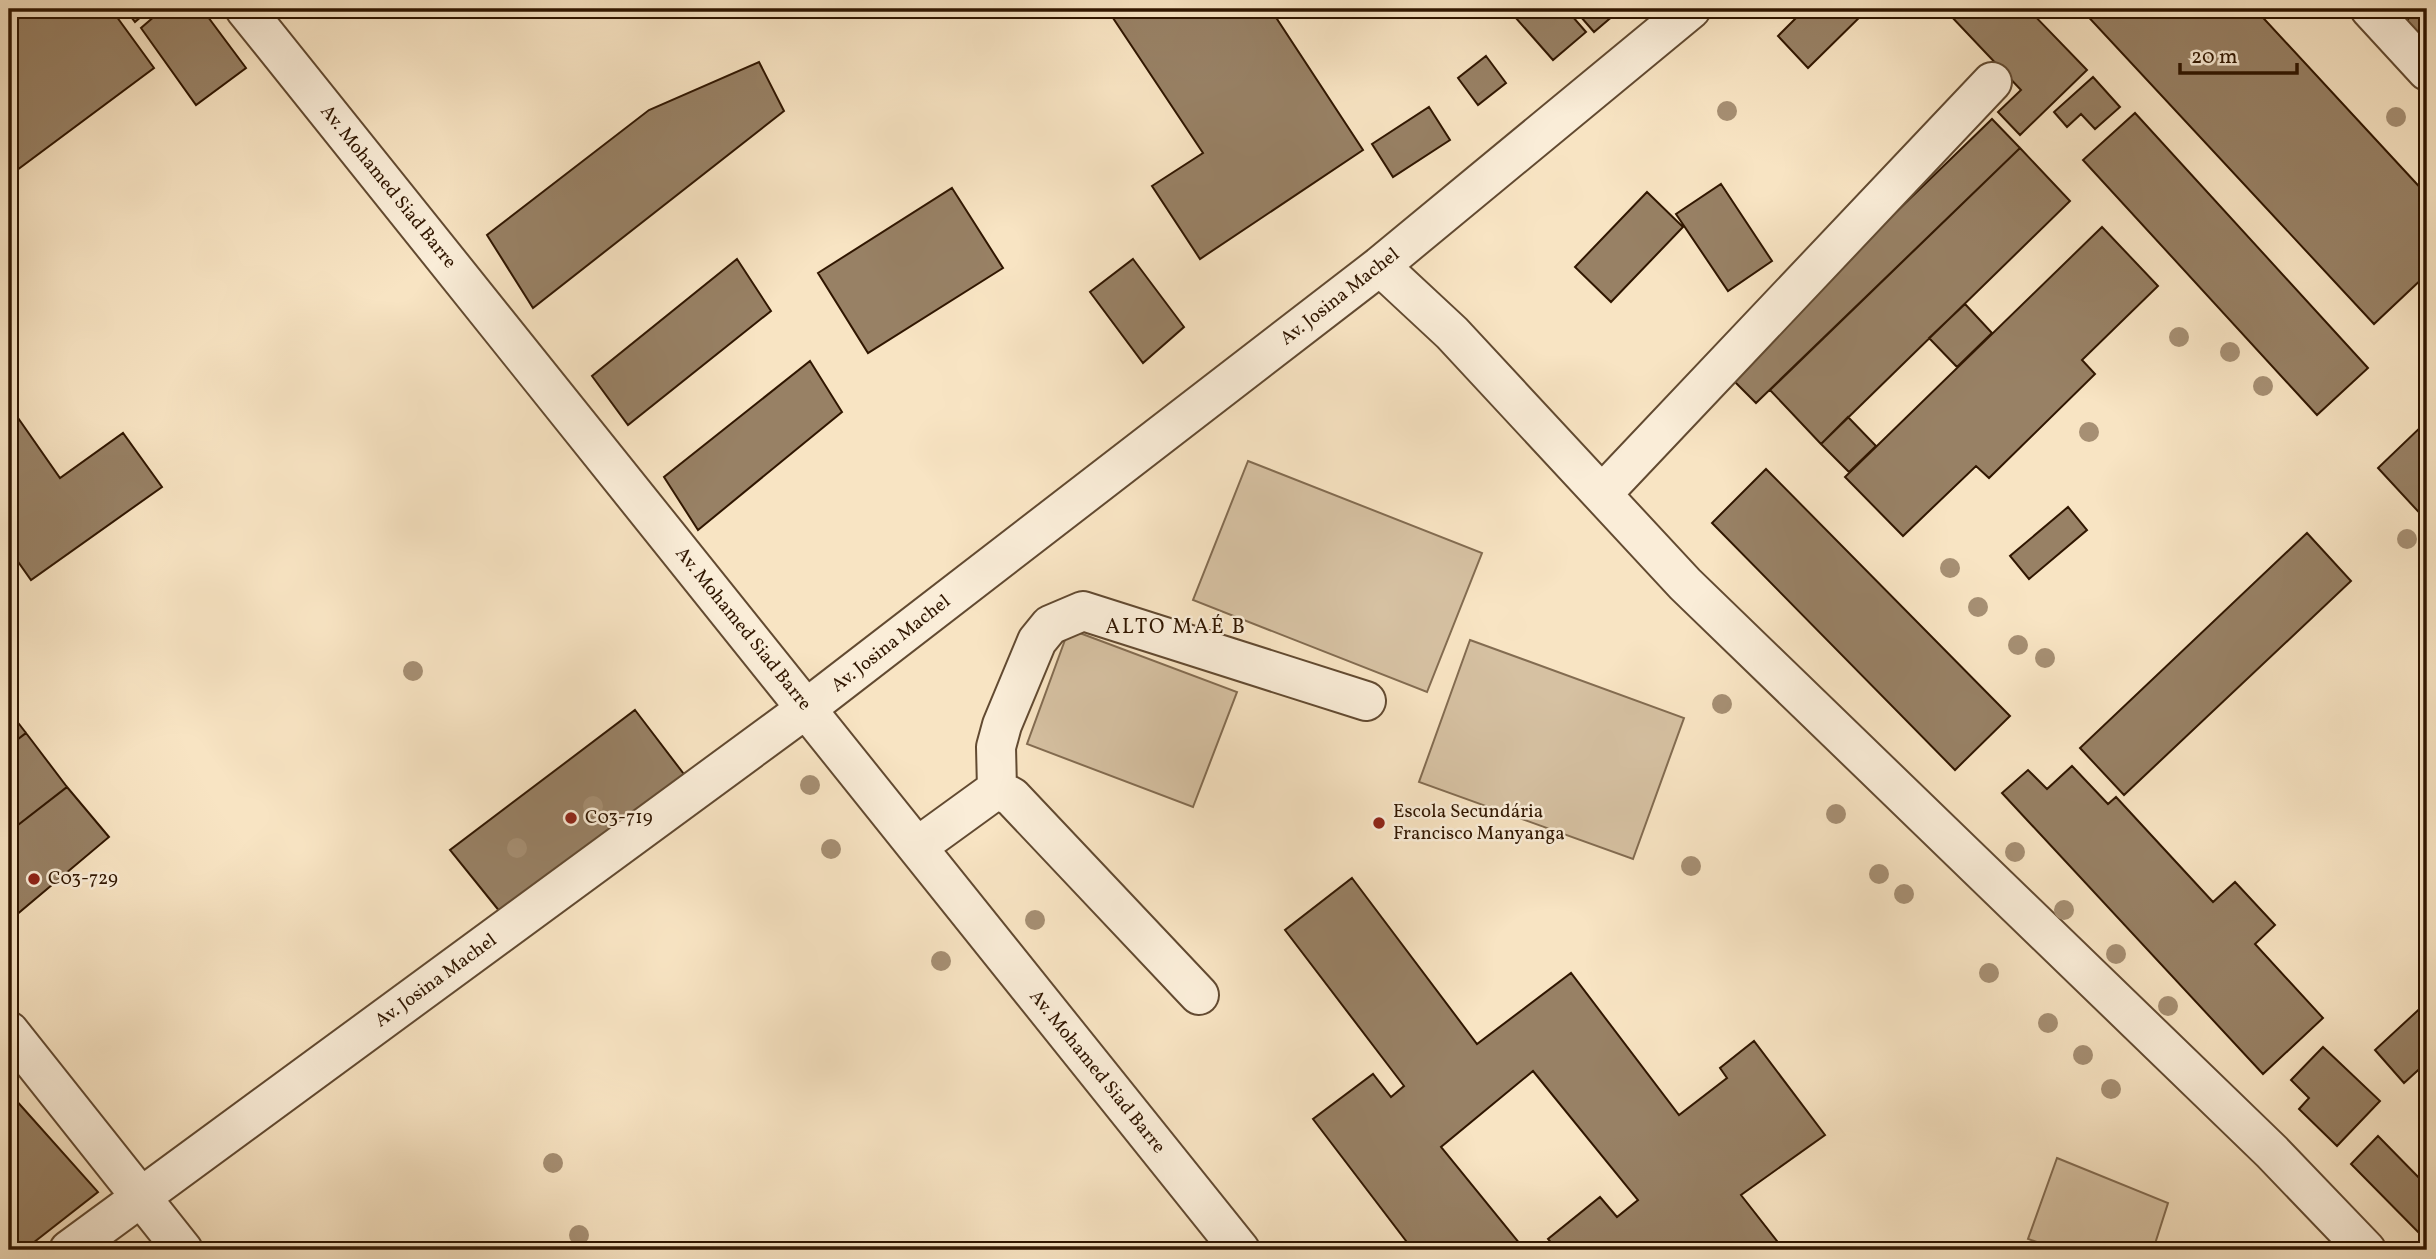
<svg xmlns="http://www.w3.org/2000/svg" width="2436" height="1259" viewBox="0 0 2436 1259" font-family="Vollkorn,serif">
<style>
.green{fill:#d6c1a2;stroke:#836c51;stroke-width:2}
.building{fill:#988165;stroke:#301600;stroke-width:2}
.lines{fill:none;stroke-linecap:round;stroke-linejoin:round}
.minor-casing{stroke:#624a31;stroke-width:42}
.minor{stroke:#faedd8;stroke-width:38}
.tree{fill:#a68f73}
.poi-dot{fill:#8f2418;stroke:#faedd8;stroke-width:2.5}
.labels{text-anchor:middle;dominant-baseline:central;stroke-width:5;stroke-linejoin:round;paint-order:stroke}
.street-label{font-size:19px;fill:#301600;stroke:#faedd8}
.poi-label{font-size:19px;fill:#301600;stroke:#faedd8;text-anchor:start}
.neighbourhood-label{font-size:21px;letter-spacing:2px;fill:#301600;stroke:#faedd8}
</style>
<rect width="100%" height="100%" fill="#f8e4c3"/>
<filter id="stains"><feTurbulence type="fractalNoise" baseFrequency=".00286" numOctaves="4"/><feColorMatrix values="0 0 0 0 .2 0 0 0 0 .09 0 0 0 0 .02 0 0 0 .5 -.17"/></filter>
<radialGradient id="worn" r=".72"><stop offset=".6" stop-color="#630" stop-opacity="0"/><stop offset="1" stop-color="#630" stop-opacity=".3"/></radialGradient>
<path class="green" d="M1248,461L1482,553L1427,692L1193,600Z
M1069,629L1237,692L1193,807L1027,744Z
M1470,640L1684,718L1633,859L1419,782Z
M2057,1158L2168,1203L2153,1250H2060L2028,1239Z"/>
<path class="building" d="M31,9H111L154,68L9,176V26Z
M125,9H150L135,22Z
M163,9H202L246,68L196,105L141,28Z
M1107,9H1292L1277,19L1363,150L1200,259L1152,186L1203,153Z
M1508,9H1566L1586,32L1553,60Z
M1574,9H1621L1594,32Z
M1805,9H1868L1808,68L1778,36Z
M1954,9H2028L2087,70L2020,135L1998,112L2021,90L1949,14Z
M2081,9H2255L2427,195V274L2374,324Z
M2413,9H2427V43L2402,32Z
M1486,56L1506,83L1478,105L1458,78Z
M759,62L784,111L533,308L487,235L649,110Z
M2093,77L2120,107L2095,129L2081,114L2067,127L2054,112Z
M1429,107L1450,140L1393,177L1372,144Z
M2135,113L2368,368L2317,415L2083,160Z
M1992,119L2020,148L1756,403L1728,375Z
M2020,148L2070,201L1821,444L1770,390Z
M1721,184L1772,261L1728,291L1676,214Z
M952,188L1003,268L868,353L818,273Z
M1647,192L1683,227L1611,302L1575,267Z
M2102,227L2158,286L2082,360L2095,374L1989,478L1976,466L1903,536L1845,477Z
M737,259L771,311L628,425L592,376Z
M1133,259L1184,327L1143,363L1090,292Z
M1965,304L1992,333L1957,367L1929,338Z
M810,361L842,412L698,530L664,477Z
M9,405L60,478L123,433L162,487L31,580L9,549Z
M1848,417L1876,446L1849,472L1821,444Z
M2427,421V521L2378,468Z
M1766,469L2010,716L1955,770L1712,523Z
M2068,507L2087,530L2029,579L2010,556Z
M2307,533L2351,581L2124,795L2080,748Z
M635,710L693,786L509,923L450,850Z
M9,711L26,733L9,746Z
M26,733L67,787L9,832V746Z
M2072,766L2108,804L2116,797L2213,902L2235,882L2275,925L2255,944L2323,1018L2263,1074L2002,793L2028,770L2047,789Z
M67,787L109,837L9,921V832Z
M1352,878L1477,1044L1571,973L1679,1115L1727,1078L1720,1068L1754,1041L1825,1135L1741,1195L1784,1250H1557L1548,1239L1600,1197L1617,1217L1638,1200L1533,1071L1441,1147L1525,1250H1413L1313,1119L1373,1074L1391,1097L1404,1086L1285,930Z
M2427,1002V1062L2404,1083L2375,1050Z
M2323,1047L2380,1101L2337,1146L2299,1109L2309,1098L2291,1080Z
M14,1098L98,1192L24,1250H9V1102Z
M2378,1136L2427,1186V1241L2351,1164Z"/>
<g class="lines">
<defs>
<path id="minor" d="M245,9L1240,1250
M2370,9L2427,71
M1380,266L1452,333L1685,584L2272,1152L2366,1250
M1602,494L1992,82
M997,789L996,747L1002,725L1037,641L1050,625L1083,611L1366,701
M917,847L997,789L1012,797L1199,995
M9,1031L183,1250
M69,1250L807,708L1380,266L1691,9"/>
</defs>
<use href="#minor" class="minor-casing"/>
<use href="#minor" class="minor"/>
</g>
<g class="tree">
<circle cx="1727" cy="111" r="10"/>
<circle cx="2396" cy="117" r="10"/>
<circle cx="2179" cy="337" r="10"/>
<circle cx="2230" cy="352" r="10"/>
<circle cx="2263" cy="386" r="10"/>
<circle cx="2089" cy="432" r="10"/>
<circle cx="2407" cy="539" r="10"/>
<circle cx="1950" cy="568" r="10"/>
<circle cx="1978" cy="607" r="10"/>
<circle cx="2018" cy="645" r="10"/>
<circle cx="2045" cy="658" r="10"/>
<circle cx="413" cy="671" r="10"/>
<circle cx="1722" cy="704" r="10"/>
<circle cx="810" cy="785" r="10"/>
<circle cx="593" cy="806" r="10"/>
<circle cx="1836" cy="814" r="10"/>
<circle cx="517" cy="848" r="10"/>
<circle cx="831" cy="849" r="10"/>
<circle cx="2015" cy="852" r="10"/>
<circle cx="1691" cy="866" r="10"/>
<circle cx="1879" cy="874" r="10"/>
<circle cx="1904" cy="894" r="10"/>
<circle cx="2064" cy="910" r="10"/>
<circle cx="1035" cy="920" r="10"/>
<circle cx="2116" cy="954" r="10"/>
<circle cx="941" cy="961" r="10"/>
<circle cx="1989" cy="973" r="10"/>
<circle cx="2168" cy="1006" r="10"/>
<circle cx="2048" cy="1023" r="10"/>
<circle cx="2083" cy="1055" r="10"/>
<circle cx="2111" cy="1089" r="10"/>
<circle cx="553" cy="1163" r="10"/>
<circle cx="579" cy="1235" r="10"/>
</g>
<g class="poi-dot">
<circle cx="571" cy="818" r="7"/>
<circle cx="1379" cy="823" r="7"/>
<circle cx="34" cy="879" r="7"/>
</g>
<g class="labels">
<g class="street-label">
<text transform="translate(388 187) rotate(51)">Av. Mohamed Siad Barre</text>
<text transform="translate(1340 297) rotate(-38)">Av. Josina Machel</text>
<text transform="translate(743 629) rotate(51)">Av. Mohamed Siad Barre</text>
<text transform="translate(891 644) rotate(-38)">Av. Josina Machel</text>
<text transform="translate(436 981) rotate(-36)">Av. Josina Machel</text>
<text transform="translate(1097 1072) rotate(51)">Av. Mohamed Siad Barre</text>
</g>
<g class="poi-label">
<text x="1393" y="812">Escola Secundária<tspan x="1393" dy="22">Francisco Manyanga</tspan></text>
<text x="585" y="818">C03-719</text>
<text x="48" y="879">C03-729</text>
</g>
<g class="neighbourhood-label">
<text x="1176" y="627">ALTO MAÉ B</text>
</g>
</g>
<rect width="2436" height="1259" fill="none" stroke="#f8e4c3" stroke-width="35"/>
<rect x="10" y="10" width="2415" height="1238" fill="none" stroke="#301600" stroke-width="3.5"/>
<rect x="18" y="18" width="2401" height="1224" fill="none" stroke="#301600" stroke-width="2"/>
<path d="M2180 63v10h117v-10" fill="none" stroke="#301600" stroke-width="3.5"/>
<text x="2191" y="63" font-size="21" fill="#301600" stroke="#faedd8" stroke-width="5" paint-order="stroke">20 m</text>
<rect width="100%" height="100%" filter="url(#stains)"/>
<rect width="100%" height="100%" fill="url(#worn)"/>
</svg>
